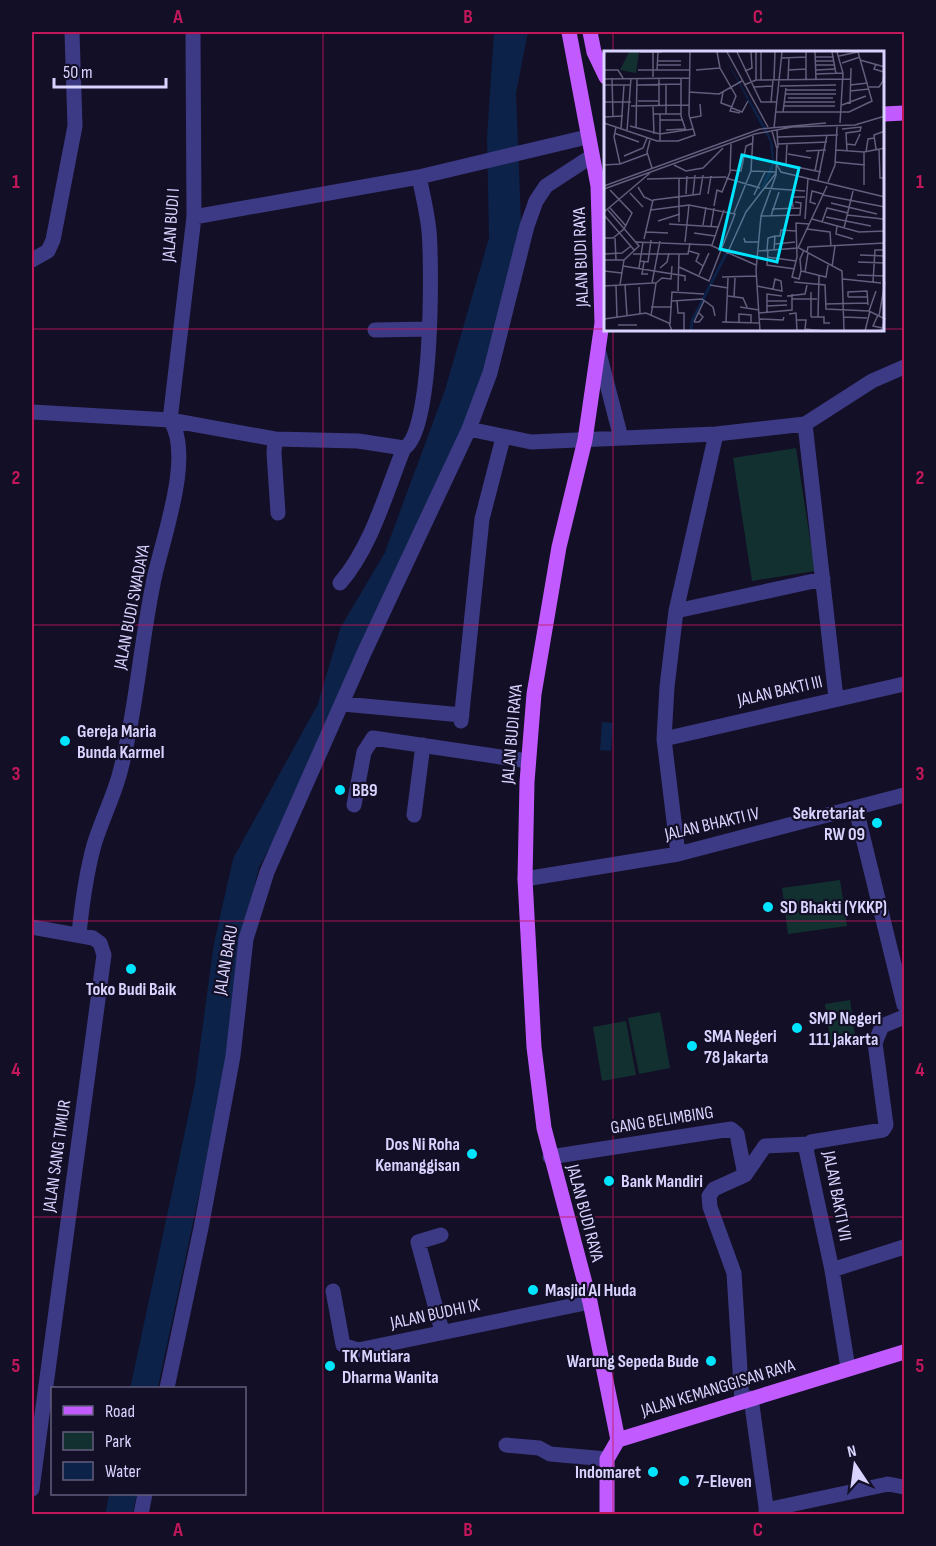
<svg xmlns="http://www.w3.org/2000/svg" width="936" height="1546" viewBox="0 0 936 1546" font-family="'Sofia Sans Condensed',sans-serif">
<style>
.green{fill:#12302f}
.water{fill:#0c2248}
.lines{fill:none;stroke-linecap:round;stroke-linejoin:round}
.river{stroke:#0c2248;stroke-width:27}
.minor{stroke:#3d3a85;stroke-width:15}
.major{stroke:#c25bff;stroke-width:15}
.grid{fill:none;stroke:#c2185b;stroke-width:1.5;stroke-opacity:0.55}
.poi-dot{fill:#00e5ff;stroke:#130f26;stroke-width:2}
.labels{text-anchor:middle;dominant-baseline:central;stroke-width:4.5;stroke-linejoin:round;paint-order:stroke}
.street-label{font-size:18px;fill:#d9d4ff;stroke:#130f26}
.poi-label{font-size:18px;font-weight:bold;fill:#d9d4ff;stroke:#130f26;text-anchor:start}
.inset-river{fill:none;stroke:#0c2248;stroke-width:3}
.inset-road{fill:none;stroke:#625e7d;stroke-width:1.5}
.view{fill:#00e5ff;fill-opacity:0.15;stroke:#00e5ff;stroke-width:3}
.inset-edge{fill:none;stroke:#d9d4ff;stroke-width:3}
.neatline{fill:none;stroke:#c2185b;stroke-width:2}
.grid-label{font-size:20px;text-anchor:middle;font-weight:bold;fill:#c2185b}
</style>
<rect width="100%" height="100%" fill="#130f26"/>
<path class="green" d="M796,448L815,571L752,581L733,458Z
M840,880L847,926L788,934L782,888Z
M850,1000L856,1043L831,1047L825,1004Z
M660,1012L670,1068L639,1074L628,1018Z
M626,1021L636,1075L602,1081L593,1027Z"/>
<path class="water" d="M494,32H528L516,93L521,222L484,388L412,548L385,552L445,390L489,238L487,137Z
M602,722L613,723L611,751L600,750Z"/>
<g class="lines">
<path class="river" d="M144,1388L208,1088L227,947L246,863L330,710L353,633L404,547L414,516
M119,1514L123,1494"/>
<path class="minor" d="M194,217L419,177L587,137
M32,260L48,251L53,240L75,126L72,32
M375,330L429,329
M599,353L621,438
M32,412L170,420L275,439L358,441L404,448
M170,420L194,217L193,32
M805,424L836,698
M469,429L531,442L716,434L805,424L872,381L904,367
M275,439L274,453L278,513
M340,583C372,546 386,492 404,448C433,434 432,265 429,231C427,212 423,195 419,177
M676,611L823,579
M343,704L462,715
M461,721L482,519L503,438
M664,739L904,684
M354,805L364,752L373,738L528,761
M856,809L904,1005
M414,815L423,745
M678,854L664,739L667,687L676,611L716,434
M525,879L678,854L904,795
M32,927L93,938L100,943L104,955L32,1489
M79,934C82,904 86,874 94,845C101,822 112,800 119,776C136,713 140,648 153,584C160,545 195,456 170,420
M550,1157L731,1129L737,1134L745,1175
M441,1235L418,1242L442,1331
M832,1270L904,1247
M333,1291L343,1345L358,1350L590,1302
M848,1368L832,1270L806,1149L811,1142L883,1130L886,1125L875,1043L882,1026L904,1017
M167,1388L201,1228L233,1056L246,939L267,872L364,653L469,429L490,373L527,226L536,201L546,186L592,156
M751,1398L767,1514
M742,1402L734,1273L710,1207L709,1196L714,1189L745,1175L765,1146L808,1144
M506,1445L539,1448L550,1454L607,1459
M766,1510L888,1484L904,1487
M141,1514L145,1494"/>
<path class="major" d="M569,32L598,186L602,323L585,440L559,547L534,694L527,782L525,879L534,1047L544,1128L590,1302L618,1440
M590,32L594,52L606,77
M884,114L904,113
M607,1514V1459L618,1440L904,1352"/>
</g>
<path class="grid" d="M323,32V1514M613,32V52M32,329H606M884,329H904M613,330V1514M32,625H904M32,921H904M32,1217H904"/>
<g class="poi-dot">
<circle cx="65" cy="741" r="6"/>
<circle cx="340" cy="790" r="6"/>
<circle cx="877" cy="823" r="6"/>
<circle cx="768" cy="907" r="6"/>
<circle cx="131" cy="969" r="6"/>
<circle cx="797" cy="1028" r="6"/>
<circle cx="692" cy="1046" r="6"/>
<circle cx="472" cy="1154" r="6"/>
<circle cx="609" cy="1181" r="6"/>
<circle cx="533" cy="1290" r="6"/>
<circle cx="711" cy="1361" r="6"/>
<circle cx="330" cy="1366" r="6"/>
<circle cx="653" cy="1472" r="6"/>
<circle cx="684" cy="1481" r="6"/>
</g>
<g class="labels">
<g class="street-label">
<text transform="translate(171 225) rotate(-86)">JALAN BUDI I</text>
<text transform="translate(581 257) rotate(-92)">JALAN BUDI RAYA</text>
<text transform="translate(132 607) rotate(-79)">JALAN BUDI SWADAYA</text>
<text transform="translate(780 691) rotate(-13)">JALAN BAKTI III</text>
<text transform="translate(512 734) rotate(-85)">JALAN BUDI RAYA</text>
<text transform="translate(712 824) rotate(-13)">JALAN BHAKTI IV</text>
<text transform="translate(226 960) rotate(-80)">JALAN BARU</text>
<text transform="translate(662 1120) rotate(-9)">GANG BELIMBING</text>
<text transform="translate(57 1156) rotate(-82)">JALAN SANG TIMUR</text>
<text transform="translate(837 1196) rotate(79)">JALAN BAKTI VII</text>
<text transform="translate(585 1213) rotate(75)">JALAN BUDI RAYA</text>
<text transform="translate(435 1314) rotate(-12)">JALAN BUDHI IX</text>
<text transform="translate(718 1388) rotate(-17)">JALAN KEMANGGISAN RAYA</text>
</g>
<g class="poi-label">
<text x="77" y="731">Gereja Maria<tspan x="77" dy="21">Bunda Karmel</tspan></text>
<text x="352" y="790">BB9</text>
<text x="865" y="813" text-anchor="end">Sekretariat<tspan x="865" dy="21">RW 09</tspan></text>
<text x="780" y="907">SD Bhakti (YKKP)</text>
<text x="131" y="989" text-anchor="middle">Toko Budi Baik</text>
<text x="809" y="1018">SMP Negeri<tspan x="809" dy="21">111 Jakarta</tspan></text>
<text x="704" y="1036">SMA Negeri<tspan x="704" dy="21">78 Jakarta</tspan></text>
<text x="460" y="1144" text-anchor="end">Dos Ni Roha<tspan x="460" dy="21">Kemanggisan</tspan></text>
<text x="621" y="1181">Bank Mandiri</text>
<text x="545" y="1290">Masjid Al Huda</text>
<text x="342" y="1356">TK Mutiara<tspan x="342" dy="21">Dharma Wanita</tspan></text>
<text x="699" y="1361" text-anchor="end">Warung Sepeda Bude</text>
<text x="641" y="1472" text-anchor="end">Indomaret</text>
<text x="696" y="1481">7-Eleven</text>
</g>
</g>
<g transform="translate(604 51)">
<rect width="280" height="280" fill="#130f26"/>
<path d="M25,1H35L32,22L16,19Z" fill="#12302f"/>
<path d="M118,1L165,82L169,95L170,112L166,125L155,143L168,112L166,91Z" fill="#0c2248"/>
<path class="inset-river" d="M87,280L88,270L124,199"/>
<path class="inset-road" d="M36,1H58M113,1L116,17L132,45L126,60L136,62M123,1L164,76M133,1L157,51H173M157,1V29M202,1V29M211,1L212,29M228,1L232,23M233,1L239,22L236,72M211,6H230M178,7L202,6M256,9L281,16M53,10H77M211,10H230M238,12L256,6M53,14H77M212,14H231M0,19H14L19,27M34,19H85M53,19L54,1M92,19L116,17M184,19L202,18M212,19L232,18M141,20L148,17L147,1M212,23L239,22M49,26V1M8,27L9,66M55,27V55M77,27V65L82,80M0,28L85,27M152,29V1M170,29L171,1M184,29L185,7M0,34H27M33,34L77,33M140,34L152,29L247,28M246,34L264,32M176,35L232,34M149,36L168,35M265,36H275L279,30L280,21L270,18L272,13M182,39H232M246,40L265,38M85,41L115,43L138,30M119,41L117,52L128,56M181,43H232M184,47H229M34,50H55M0,51H27M167,51L169,29M180,51H231M246,53L247,17M238,54L262,45M27,55L85,54M49,55L50,83M180,55H231M128,57L138,61L144,50M172,61H245L268,50L254,1L235,5M179,61L182,37M49,63H77M56,63V90M62,63V33M0,66L19,65M86,67L97,65L96,53M56,69H78M0,72L53,90H74L91,84L85,64L86,1M26,75L56,83L89,78M12,76L10,86L16,113M32,77L33,28M170,77L178,1M17,78L20,34M238,78L257,76L256,80L242,82L243,100M62,79L81,78M173,79L174,97M23,80L27,27M10,82L35,91M174,86L234,84M46,89L43,101L48,117M174,93L223,91M243,93L251,94L256,83M272,98L270,84L281,80M275,98L276,127H281M232,99L260,101L281,97M202,100L222,99M262,101L264,88L270,87M184,103L207,107M20,105L39,97L43,87M231,111L261,114M173,112L217,121M182,113L183,92M0,114L16,113L43,103M70,114L82,120L99,117L119,97M173,114L177,121L281,146M126,119L137,120L142,95L149,92M147,120L172,121M211,120L215,99M122,127L156,137M43,128L122,126M214,129L223,84M224,131L231,114L233,76M260,134V101M0,135L156,78L222,72M34,136L40,146L49,150M160,137L201,140M0,138L151,83L188,76L251,74L281,65M26,142L39,156M82,143L83,125M89,143L91,124M104,143L107,125M150,144L161,121M219,144L281,156M49,149L96,143L99,124M227,152L273,163M212,153L206,151L208,140L219,143M110,155L113,139L118,141L126,121L127,93M189,156L188,146H201M6,157L22,175M168,158L197,157M47,159L85,154L131,163L105,230L75,216M0,161L46,122M130,162L147,120L149,85M0,164L31,200M243,164L279,168M157,165L196,164L197,152L191,151M167,165L175,141M222,166L267,175M201,168L204,127M208,168L255,181L281,180M54,170L76,163M75,171V127M218,171L223,157L244,162M65,173L115,176M99,174L102,156M107,175L110,157M233,175L232,183L249,188M240,177L249,140M203,178L226,181L227,196M42,181L64,182M90,182L111,185M0,187H9L20,178L28,162L6,139M11,187L12,209M140,187L141,191H155M40,188L49,149M32,191L106,194L152,214M81,191L85,154M171,193L191,191M108,194L120,159M195,197L238,220L240,280M163,199L164,187L171,185M164,199L163,214L191,218M170,199L171,185H176L177,179L192,180M200,199L196,208L197,220L222,226L224,214M85,200L95,203L92,210L99,215M155,200L194,197L223,135M203,201L204,196L281,192M0,203L18,202L27,195M29,203H84L86,192M123,203L142,161L172,122M256,204L281,205M163,206L192,210M0,209H20L35,195L4,159M36,210L44,211L47,189M40,211L38,223H44M254,211L281,212M19,215L81,225V230M228,216L231,195M35,217L39,191M56,217L63,211L65,202M0,220L18,222M197,220L195,228L188,226L193,206L192,172L205,173M201,221L204,202M95,224L105,202M253,224L281,225M118,226L152,225M239,228L277,232M190,231L221,234L222,258L265,260L281,268L277,280M269,231L271,199H281M48,232L56,190M52,232L58,227L67,228L68,215M16,234L20,209M21,234L23,265M106,234L124,237M0,235L48,232M12,235L13,266M153,235L178,240L177,230L171,228L169,238M35,236L36,263M74,240L75,203M207,241V266M124,245L139,247L143,256M183,245L201,243L203,234M130,246L131,227M244,246V241L263,240L264,254M244,246H264M188,248H213M73,249L74,262H80V280M68,250L98,248L109,256L111,265M163,250H183M221,253L264,252M163,255L183,254M47,256H68M136,256L155,259M265,260L272,240M155,262L188,259V243M163,262V243L178,245M185,263L192,262L193,280M274,264L269,275L278,277M47,265L52,232H48M275,265L281,231M207,266H220V272H226M214,266L215,225M240,266L263,267M0,268L42,262L65,272L68,280M156,268L179,269L180,266M192,269H202L201,278L220,280M90,271L100,250M90,271H95L99,266L94,261M118,271L156,272M122,271L124,227M135,271V263L147,264V272M66,273L68,241L100,243M14,274H33M156,280L152,219L157,165L172,124L173,98L168,80M261,280L266,260"/>
<path class="view" d="M138,104L195,117L173,211L116,198Z"/>
<rect width="280" height="280" class="inset-edge"/>
</g>
<rect width="936" height="1546" fill="none" stroke="#130f26" stroke-width="66"/>
<rect x="51" y="1387" width="195" height="108" fill="#130f26" stroke="#625e7d" stroke-width="1.5"/>
<rect x="63" y="1406" width="30" height="9" fill="#c25bff" stroke="#625e7d" stroke-width="1.5"/>
<text x="105" y="1417" font-size="18" fill="#d9d4ff">Road</text>
<rect x="63" y="1432" width="30" height="18" fill="#12302f" stroke="#625e7d" stroke-width="1.5"/>
<text x="105" y="1447" font-size="18" fill="#d9d4ff">Park</text>
<rect x="63" y="1462" width="30" height="18" fill="#0c2248" stroke="#625e7d" stroke-width="1.5"/>
<text x="105" y="1477" font-size="18" fill="#d9d4ff">Water</text>
<g transform="translate(855 1465) rotate(347)" stroke="#130f26" stroke-width="4.5" paint-order="stroke">
<path d="M0-4.5L10 22L0 15L-10 22Z" fill="#d9d4ff"/>
<text y="-9" font-size="16" font-weight="bold" text-anchor="middle" fill="#d9d4ff">N</text>
</g>
<path d="M54 78v9h112v-9" fill="none" stroke="#d9d4ff" stroke-width="3"/>
<text x="63" y="78" font-size="18" fill="#d9d4ff" stroke="#130f26" stroke-width="4.5" paint-order="stroke">50 m</text>
<rect x="33" y="33" width="870" height="1480" class="neatline"/>
<g class="grid-label">
<text x="178" y="23">A</text>
<text x="468" y="23">B</text>
<text x="758" y="23">C</text>
<text x="16" y="188">1</text>
<text x="920" y="188">1</text>
<text x="16" y="484">2</text>
<text x="920" y="484">2</text>
<text x="16" y="780">3</text>
<text x="920" y="780">3</text>
<text x="16" y="1076">4</text>
<text x="920" y="1076">4</text>
<text x="16" y="1372">5</text>
<text x="920" y="1372">5</text>
<text x="178" y="1536">A</text>
<text x="468" y="1536">B</text>
<text x="758" y="1536">C</text>
</g>
</svg>
